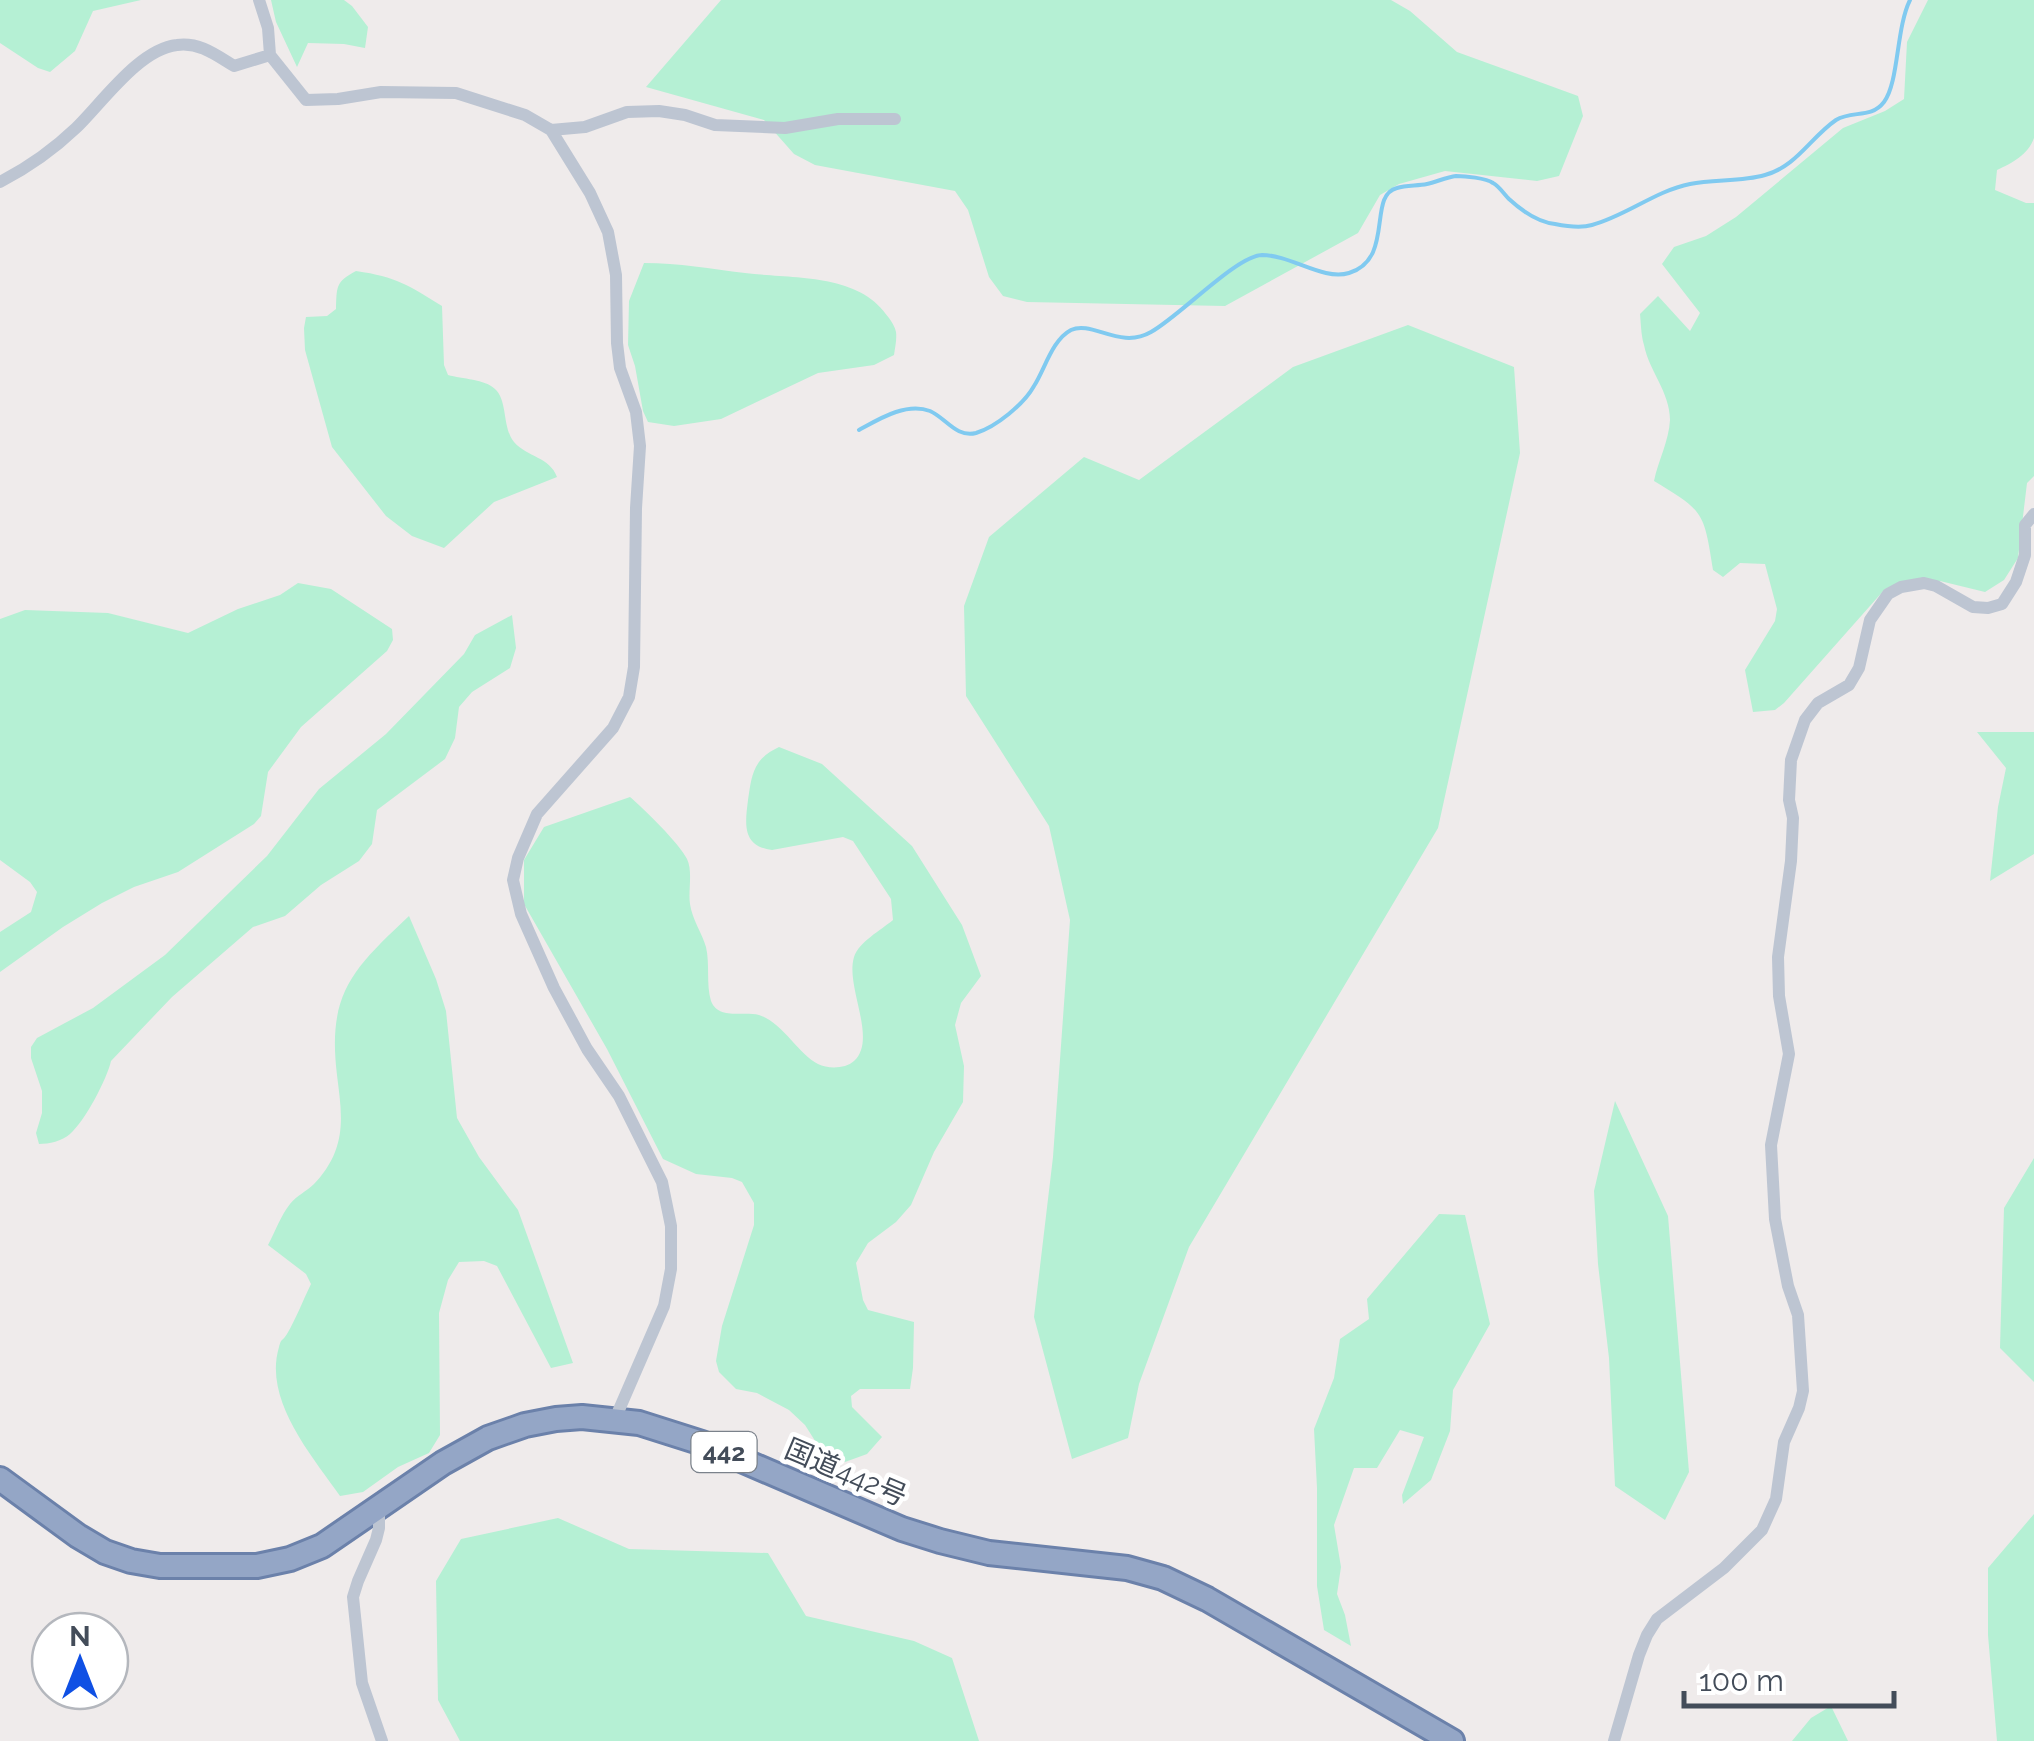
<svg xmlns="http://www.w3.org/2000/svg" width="2034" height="1741" viewBox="0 0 2034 1741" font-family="Raleway,'Noto Sans JP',sans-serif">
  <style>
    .green { fill: #b5f0d4 }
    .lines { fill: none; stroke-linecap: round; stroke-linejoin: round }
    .stream { stroke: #80caf0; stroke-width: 4 }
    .trunk-casing { stroke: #6b81aa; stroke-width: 28 }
    .minor { stroke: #bdc5d2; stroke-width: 12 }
    .trunk { stroke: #94a6c6; stroke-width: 22 }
    .labels { text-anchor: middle; stroke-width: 9; stroke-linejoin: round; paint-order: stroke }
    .shield { fill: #fff; stroke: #7b828b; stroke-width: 2.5 }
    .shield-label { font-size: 25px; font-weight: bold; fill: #434c59 }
    .street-label { font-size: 28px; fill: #434c59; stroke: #fff }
  </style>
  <rect width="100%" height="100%" fill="#efebeb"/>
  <!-- green -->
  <path class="green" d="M0,0H141L93,11L75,51L50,72L38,68L0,43Z
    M271,0H344L352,6L368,27L365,48L344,44L308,43L297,67L276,22Z
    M721,0H1391L1410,11L1457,52L1578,96L1583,116L1559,176L1537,181L1445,171L1399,184L1380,195L1358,233L1225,306L1027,302L1003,296L989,277L968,210L955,191L815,165L794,154L764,120L646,87Z
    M1928,0H2034V138C2028,155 2012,163 1997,170L1995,190L2026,203H2034V476L2027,483L2018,558L2004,580L1985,592L1940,581L1885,589L1784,703L1775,710L1753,712L1745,670L1775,621L1777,609L1765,564L1740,563L1723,577L1713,570C1704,512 1704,511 1654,481C1658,461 1669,441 1670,420C1670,392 1649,371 1644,345C1641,335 1641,324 1640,314L1658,296L1690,331L1700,313L1662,264L1674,247L1706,236L1736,217L1843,128L1885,111L1904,99L1907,42Z
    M644,263C679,263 711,269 745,273C793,279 859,272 889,318C892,322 895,327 896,332C897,339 895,348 894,355L874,365L818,373L721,419L674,426L648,422L643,411L635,366L628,345L629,301Z
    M356,271C397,277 408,285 442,306L444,365L448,375C462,379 485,379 495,389C508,401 502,427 514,442C527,457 550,457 557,477L494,502L444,548L412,536L386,516L332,447L305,350L304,328L306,317L327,316L336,309C337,287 335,282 356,271Z
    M1408,325L1514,367L1520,453L1438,828L1189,1247L1139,1384L1128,1438L1072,1459L1034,1317L1053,1157L1070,920L1049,826L966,696L964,606L989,537L1084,457L1139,480L1293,367Z
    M298,583L331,589L392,629L393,640L387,651L301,727L268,772L261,816L254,824L178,872L134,887L102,903L63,927L0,972V932L31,912L37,892L30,882L0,860V619L25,610L108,613L188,633L238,609L280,595Z
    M512,615L516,648L510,668L472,692L459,707L455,738L445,759L377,810L372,844L359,861L321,885L285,916L253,927L172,997L111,1061C107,1079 85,1121 70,1134C62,1141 49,1144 39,1144L36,1133L42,1113V1091L31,1058V1047L37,1038L93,1008L165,955L267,856L319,789L386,734L464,654L475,635Z
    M1977,732H2034V854L1990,881L1998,807L2006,768Z
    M779,747L822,764L912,846L962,925L981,976L961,1003L955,1025L964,1066L963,1102L934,1152L911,1205L896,1222L868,1243L856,1263L863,1300L868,1310L914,1322L913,1368L910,1389H860L851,1396L852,1407L882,1437L867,1454L845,1462L824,1455L805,1425L789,1410L757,1393L736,1389L719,1372L716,1361L722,1326L754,1225V1203L742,1182L732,1178L696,1174L663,1159L607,1049L524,904V860L544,827L630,797C643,808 680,844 687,859C693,871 688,891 690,904C692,919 702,933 706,947C710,964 706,984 711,1001C718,1020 744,1011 759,1015C782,1022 799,1055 818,1064C828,1069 845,1069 854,1061C878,1039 845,987 854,957C859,942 881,930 893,920L891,899L853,841L843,837L772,850C742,846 745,824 748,800C750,787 751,773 759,762C764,755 771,751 779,747Z
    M409,916L436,979L446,1011L457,1118L479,1157L518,1210L573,1363L551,1368L497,1266L484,1261L459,1262L448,1280L439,1313L440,1435L429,1453L398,1467L363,1492L340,1496C312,1456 263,1400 279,1347C282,1337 281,1343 287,1334C296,1319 303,1300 311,1284L306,1274L268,1245C275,1232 281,1215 290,1204C296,1196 307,1191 314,1184C322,1176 331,1163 335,1152C345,1127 340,1101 337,1075C327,993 353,969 409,916Z
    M1615,1101L1668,1216L1689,1472L1665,1520L1615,1486L1609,1358L1598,1264L1594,1191Z
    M2034,1158V1382L2000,1348L2004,1208Z
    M1439,1214L1465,1215L1490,1324L1453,1390L1450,1431L1431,1480L1403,1504L1402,1495L1424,1437L1400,1430L1377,1468H1354L1334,1525L1341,1567L1337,1594L1345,1615L1351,1646L1324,1630L1317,1586V1488L1314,1429L1334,1378L1340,1339L1369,1319L1367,1299Z
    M2034,1514V1741H1997L1988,1635V1568Z
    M558,1518L629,1549L768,1553L806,1616L914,1641L952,1658L979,1741H460L438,1700L436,1581L461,1539Z
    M1831,1706L1848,1741H1792L1811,1718Z"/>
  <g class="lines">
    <!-- stream -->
    <path class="stream" d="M859,430C879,419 906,402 930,411C946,418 956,438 976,433C996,427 1024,404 1034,386C1045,369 1052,340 1071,330C1092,320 1120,350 1151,332C1180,316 1236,256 1262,255C1291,255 1323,281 1349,273C1395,259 1367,195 1397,188C1406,185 1417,186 1427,184C1436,182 1447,177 1456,176C1465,176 1486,178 1493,183C1499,186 1504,194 1509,199C1522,211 1537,222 1555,224C1565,226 1582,228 1592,225C1626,216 1655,191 1690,184C1714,179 1741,182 1765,175C1796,167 1811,137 1836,120C1852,110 1871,119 1884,102C1899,82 1896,28 1910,0"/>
    <!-- trunk casing -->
    <g class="trunk-casing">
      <path id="trunk" d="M0,1479L78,1536L105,1552L131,1561L160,1566H257L290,1559L322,1546L443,1463L488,1438L525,1425L556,1419L582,1417L639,1423L702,1443L902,1529L940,1541L989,1553L1127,1568L1163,1578L1207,1599L1452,1741"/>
    </g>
    <!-- minor -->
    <path class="minor" d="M259,0L268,28L270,55L306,100L338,99L381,92L456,93L525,115L551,130L590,193L608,232L616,275L617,343L620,368L636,412L640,446L636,508L634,667L629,697L613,728L537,814L518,858L513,880L521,914L554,988L587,1049L619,1096L662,1182L671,1226V1269L664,1306L615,1419
      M551,130L585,127L627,112L659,111L685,115L715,125L785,128L838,119H895
      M0,182C29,167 53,150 76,128C102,103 139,49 177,45C200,42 216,55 234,66L270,55
      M379,1508V1528L376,1540L358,1581L353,1597L362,1683L382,1741
      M1614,1741L1639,1655L1647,1635L1657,1619L1724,1568L1762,1530L1776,1499L1784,1442L1799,1408L1803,1391L1798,1315L1788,1286L1775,1219L1771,1145L1789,1054L1779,996L1778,957L1791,861L1793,818L1789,800L1791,760L1805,720L1818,703L1849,685L1859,668L1870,620L1888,594L1901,587L1924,583L1936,586L1973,607L1988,608L2002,604L2016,582L2025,555V525L2034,514"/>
    <!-- trunk -->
    <use href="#trunk" class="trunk"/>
  </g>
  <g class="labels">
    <!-- shield labels -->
    <rect class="shield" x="691.5" y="1432" width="65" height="40" rx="8"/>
    <g class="shield-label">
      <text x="724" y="1461">442</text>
    </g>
    <!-- street labels -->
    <g class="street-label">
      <text transform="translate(846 1472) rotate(23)" y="10">国道442号</text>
    </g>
  </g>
  <!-- north arrow -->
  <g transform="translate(80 1661)"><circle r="48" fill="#ffffff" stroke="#b4b7bd" stroke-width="2.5"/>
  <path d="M0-8L18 38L0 25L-18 38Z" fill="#0f50e4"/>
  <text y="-15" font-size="28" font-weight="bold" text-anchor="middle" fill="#434c59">N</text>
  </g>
  <!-- scale -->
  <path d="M1684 1691v15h210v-15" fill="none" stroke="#434c59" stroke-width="5"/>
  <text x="1699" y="1691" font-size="30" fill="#434c59" stroke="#ffffff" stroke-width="8" paint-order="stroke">100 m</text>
</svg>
